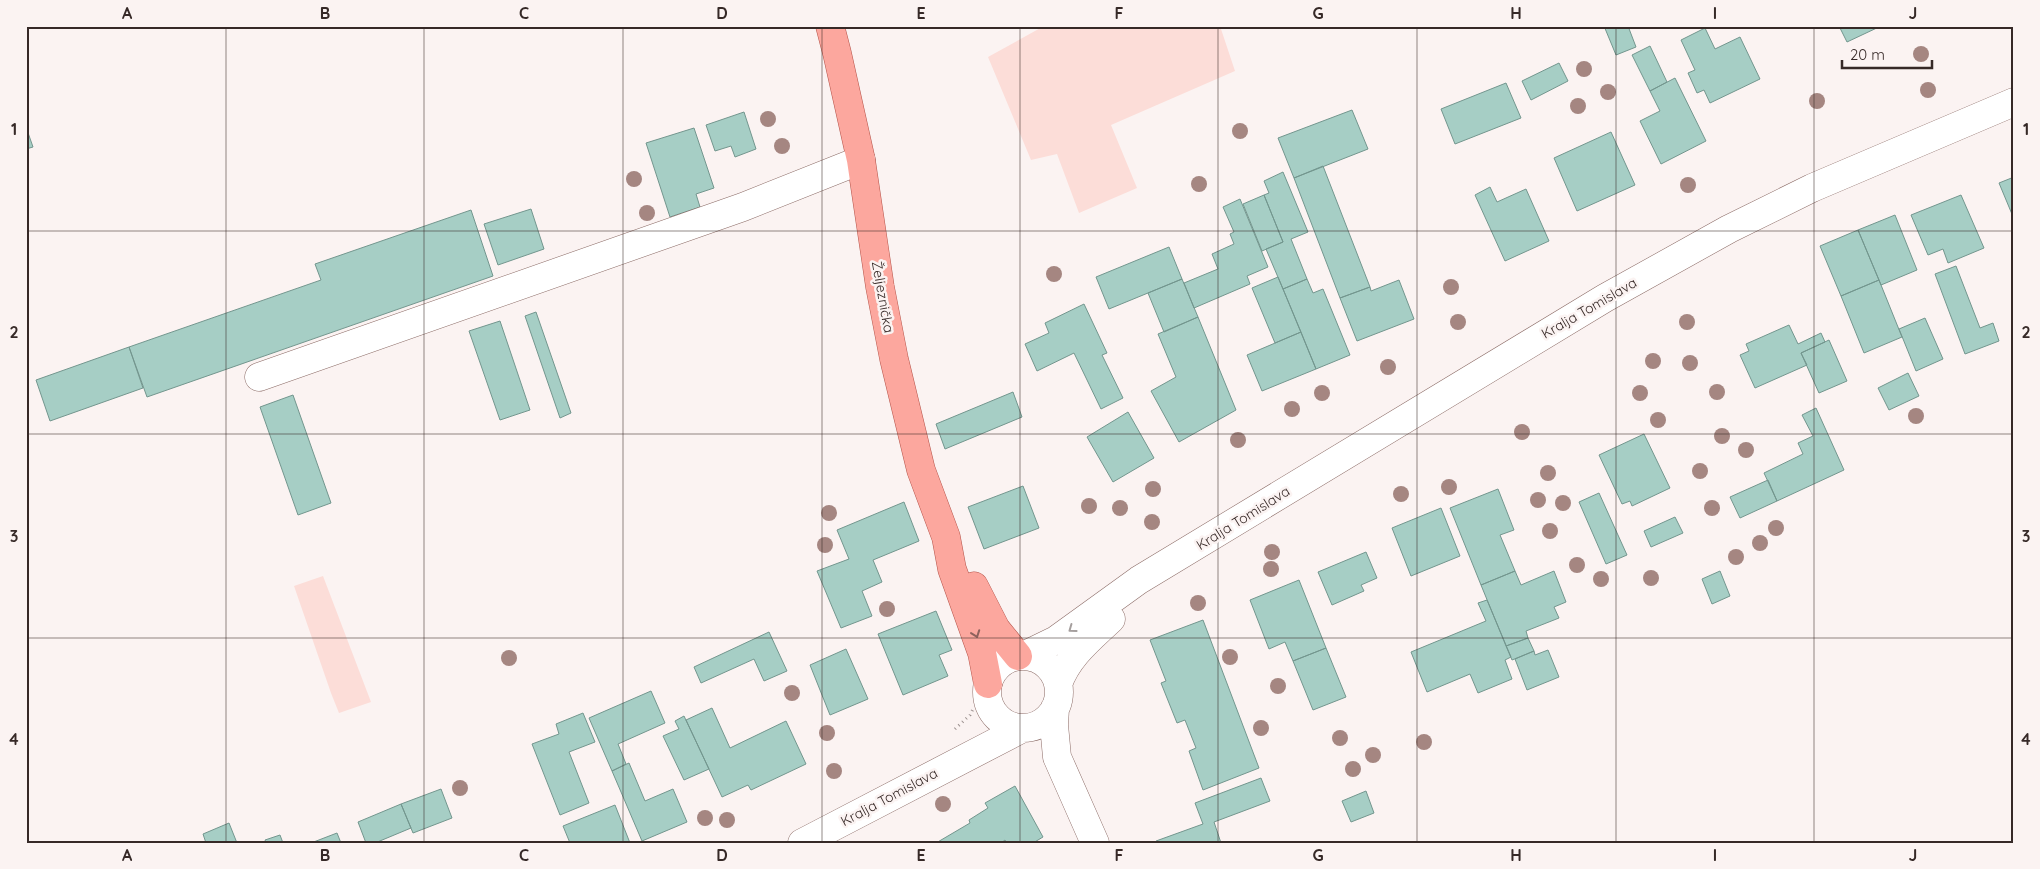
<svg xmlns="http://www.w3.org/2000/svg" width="2040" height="869" viewBox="0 0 2040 869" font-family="Quicksand,sans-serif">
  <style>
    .green { fill: #fcddd8 }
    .building { fill: #a6cec5; stroke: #73968e }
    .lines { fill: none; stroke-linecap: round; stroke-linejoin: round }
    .minor-casing { stroke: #8b6b66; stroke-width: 29 }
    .major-casing { stroke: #b5554b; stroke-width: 29 }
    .path { stroke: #9b918f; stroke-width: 3; stroke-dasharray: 1 4; stroke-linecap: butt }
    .minor { stroke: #fff; stroke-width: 28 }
    .major { stroke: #fca79e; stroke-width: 28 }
    .tree { fill: #a58681 }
    .oneway { stroke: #a59f9e }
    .oneway2 { stroke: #8f625d }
    .grid { fill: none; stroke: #362927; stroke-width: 1; stroke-opacity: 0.55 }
    .labels { text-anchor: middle; stroke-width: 5; stroke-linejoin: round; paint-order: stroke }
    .street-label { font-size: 14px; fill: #362927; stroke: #fbf3f2 }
    .neatline { fill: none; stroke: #362927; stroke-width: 2 }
    .grid-label { font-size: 16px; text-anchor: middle; font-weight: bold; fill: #362927 }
  </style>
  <rect width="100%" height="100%" fill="#fbf3f2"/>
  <!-- green -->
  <path class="green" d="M1044,26H1220L1235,71L1111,125L1137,188L1079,213L1057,154L1031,160L988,57Z
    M323,576L371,702L339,713L331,693L294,586Z"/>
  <!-- building -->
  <path class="building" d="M1604,26H1628L1636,47L1616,55Z
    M1839,26H1881L1847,42Z
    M1705,28L1715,49L1740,37L1760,79L1710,103L1704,90L1697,93L1688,73L1695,70L1681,40Z
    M1650,46L1667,82L1650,91L1632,55Z
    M1559,63L1568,81L1531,100L1522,81Z
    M1675,78L1706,141L1661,164L1640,121L1660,111L1650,91Z
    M1506,83L1521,118L1455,144L1441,109Z
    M1352,110L1368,149L1294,178L1278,138Z
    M744,112L756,149L735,157L731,146L715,151L706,125Z
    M26,127L33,147L26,149Z
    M694,128L714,188L696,194L700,207L670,217L646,143Z
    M1611,132L1635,185L1577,211L1554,158Z
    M1323,166L1370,287L1340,298L1294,178Z
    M1283,172L1308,232L1291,239L1307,279L1283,289L1266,249L1283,242L1264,195L1269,193L1264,181Z
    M2014,177V219L1999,183Z
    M1490,187L1497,202L1526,189L1549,241L1505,261L1475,195Z
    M1264,195L1283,242L1262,251L1243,204Z
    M1961,195L1984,248L1948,263L1943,249L1928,255L1911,215Z
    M1240,199L1268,267L1247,276L1250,284L1194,308L1184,283L1218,269L1212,254L1234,244L1230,234L1234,232L1223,207Z
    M531,209L544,249L498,265L484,224Z
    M471,210L493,276L147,397L129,347L321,280L315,264Z
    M1895,215L1917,270L1881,285L1858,230Z
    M1858,230L1879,280L1841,296L1820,246Z
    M1169,247L1182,279L1109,309L1096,277Z
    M1956,266L1980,328L1993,323L1999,341L1965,354L1935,274Z
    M1278,277L1301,332L1275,343L1252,288Z
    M1182,279L1198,317L1164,332L1148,293Z
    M1307,279L1313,293L1323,289L1350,355L1316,369L1283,289Z
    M1399,280L1414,319L1357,341L1340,298L1370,287L1371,291Z
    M1879,280L1902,337L1864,353L1841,296Z
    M1084,304L1107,353L1102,355L1123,398L1101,409L1074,353L1037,371L1025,344L1049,333L1045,323Z
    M536,312L571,413L560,418L525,316Z
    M1198,317L1236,410L1179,442L1151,391L1176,377L1158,334Z
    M1925,318L1943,359L1916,371L1899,329Z
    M500,321L530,410L500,420L469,331Z
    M1789,325L1798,344L1821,333L1825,342L1801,353L1807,365L1755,388L1740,355L1749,351L1746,344Z
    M1301,332L1316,369L1262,391L1247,355Z
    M1829,340L1847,381L1819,393L1801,353Z
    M129,347L143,388L50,421L36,380Z
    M1908,373L1919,396L1889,410L1878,388Z
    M1013,392L1022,417L945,449L936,424Z
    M293,395L331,503L298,515L260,407Z
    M1816,408L1844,470L1777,501L1764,473L1803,454L1798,443L1813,436L1802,415Z
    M1128,412L1154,458L1113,482L1087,437Z
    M1644,434L1670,488L1632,506L1630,501L1622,504L1599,455Z
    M1768,480L1777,501L1740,518L1730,497Z
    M1023,486L1039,528L984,549L968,507Z
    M1498,489L1514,530L1500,535L1515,571L1481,585L1450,508Z
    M1599,493L1627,555L1606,564L1579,502Z
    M904,502L919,541L873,560L882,582L862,591L872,616L841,628L817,571L849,559L837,530Z
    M1441,508L1460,556L1411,576L1392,528Z
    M1675,517L1683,533L1651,547L1644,531Z
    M1366,552L1377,578L1361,585L1364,591L1332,605L1318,572Z
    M1515,571L1521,585L1554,571L1566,602L1554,607L1559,618L1526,631L1528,638L1506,646L1481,585Z
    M1720,571L1730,596L1712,604L1702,579Z
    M1299,580L1326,648L1293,661L1285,642L1269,649L1250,600Z
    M1487,600L1511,657L1505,660L1512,679L1478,693L1470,674L1427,692L1411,652L1486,621L1478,603Z
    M936,611L952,650L939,655L948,676L903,695L878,634Z
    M1203,620L1259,768L1203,790L1189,751L1196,748L1185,720L1177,723L1161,683L1166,681L1150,640Z
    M769,632L787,671L764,681L754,659L701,683L694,667Z
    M1528,638L1534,651L1512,660L1506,646Z
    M1326,648L1346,697L1313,710L1293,661Z
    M846,649L868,699L830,715L810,665Z
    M1548,650L1559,677L1527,690L1515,659L1534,651L1535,655Z
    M651,691L665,723L618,744L626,764L612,771L589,718Z
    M712,708L730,748L786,721L806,764L751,790L748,785L722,797L686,720Z
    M583,713L595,742L569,752L589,803L560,815L532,744L559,734L556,724Z
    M684,716L709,769L684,780L663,736L679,729L675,721Z
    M629,763L645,801L673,789L687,822L642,841L612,771Z
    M1261,778L1270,801L1214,822L1221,843H1156V841L1203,824L1195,803Z
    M1015,786L1043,837L1033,843H1007L1005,840L1001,843H936L970,823L969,820L988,808L985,803Z
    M441,789L452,818L413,833L401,804Z
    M1366,791L1374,813L1351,822L1342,801Z
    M401,804L411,828L375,843H366L358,822Z
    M615,805L630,843H570L563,826Z
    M229,823L237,843H206L203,834Z
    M337,833L341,843H311Z
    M280,835L283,843H266L265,840Z"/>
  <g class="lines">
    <!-- minor casing -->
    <g class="minor-casing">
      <path id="minor" d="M259,377L743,207L861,160
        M1023,656L1056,640L1139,580L1605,298L1729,229L1812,188L2014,102
        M987 692a36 36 0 1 1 72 0a36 36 0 1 1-72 0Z
        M1058,684C1068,656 1090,639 1111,619
        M1055,708L1054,725L1057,757L1095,843
        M802,843L1023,728"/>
    </g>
    <!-- major casing -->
    <g class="major-casing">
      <path id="major" d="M830,26L837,53L861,160L880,287L894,359L921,470L946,537L952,569L982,653L988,684
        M974,586L996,629L1018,656"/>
    </g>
    <!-- path -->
    <path class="path" d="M955,729L970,715L973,709"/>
    <!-- minor -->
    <use href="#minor" class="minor"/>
    <!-- major -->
    <use href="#major" class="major"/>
  </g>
  <!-- trees -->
  <g class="tree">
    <circle cx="1921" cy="54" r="8"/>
    <circle cx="1584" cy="69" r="8"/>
    <circle cx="1928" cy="90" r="8"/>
    <circle cx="1608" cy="92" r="8"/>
    <circle cx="1817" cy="101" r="8"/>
    <circle cx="1578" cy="106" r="8"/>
    <circle cx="768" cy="119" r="8"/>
    <circle cx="1240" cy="131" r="8"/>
    <circle cx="782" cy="146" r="8"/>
    <circle cx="634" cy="179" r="8"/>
    <circle cx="1199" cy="184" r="8"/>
    <circle cx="1688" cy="185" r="8"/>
    <circle cx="647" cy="213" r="8"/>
    <circle cx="1054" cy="274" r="8"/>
    <circle cx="1451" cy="287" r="8"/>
    <circle cx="1458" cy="322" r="8"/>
    <circle cx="1687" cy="322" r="8"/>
    <circle cx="1653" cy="361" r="8"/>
    <circle cx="1690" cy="363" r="8"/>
    <circle cx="1388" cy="367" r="8"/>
    <circle cx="1717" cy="392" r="8"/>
    <circle cx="1322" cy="393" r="8"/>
    <circle cx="1640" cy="393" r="8"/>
    <circle cx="1292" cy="409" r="8"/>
    <circle cx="1916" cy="416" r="8"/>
    <circle cx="1658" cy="420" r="8"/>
    <circle cx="1522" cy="432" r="8"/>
    <circle cx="1722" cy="436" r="8"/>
    <circle cx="1238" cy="440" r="8"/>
    <circle cx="1746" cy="450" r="8"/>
    <circle cx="1700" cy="471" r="8"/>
    <circle cx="1548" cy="473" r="8"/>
    <circle cx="1449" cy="487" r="8"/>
    <circle cx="1153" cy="489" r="8"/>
    <circle cx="1401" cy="494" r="8"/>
    <circle cx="1538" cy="500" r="8"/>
    <circle cx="1563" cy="503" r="8"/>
    <circle cx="1089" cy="506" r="8"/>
    <circle cx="1120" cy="508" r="8"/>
    <circle cx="1712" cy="508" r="8"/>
    <circle cx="829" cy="513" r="8"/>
    <circle cx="1152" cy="522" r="8"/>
    <circle cx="1776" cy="528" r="8"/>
    <circle cx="1550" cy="531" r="8"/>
    <circle cx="1760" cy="543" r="8"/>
    <circle cx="825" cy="545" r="8"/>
    <circle cx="1272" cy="552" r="8"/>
    <circle cx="1736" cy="557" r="8"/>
    <circle cx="1577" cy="565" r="8"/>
    <circle cx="1271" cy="569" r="8"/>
    <circle cx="1651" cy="578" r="8"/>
    <circle cx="1601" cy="579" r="8"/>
    <circle cx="1198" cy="603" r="8"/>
    <circle cx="887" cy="609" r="8"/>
    <circle cx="1230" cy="657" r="8"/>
    <circle cx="509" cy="658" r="8"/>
    <circle cx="1278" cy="686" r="8"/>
    <circle cx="792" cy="693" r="8"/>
    <circle cx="1261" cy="728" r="8"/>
    <circle cx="827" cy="733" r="8"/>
    <circle cx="1340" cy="738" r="8"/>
    <circle cx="1424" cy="742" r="8"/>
    <circle cx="1373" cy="755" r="8"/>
    <circle cx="1353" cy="769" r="8"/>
    <circle cx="834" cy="771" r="8"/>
    <circle cx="460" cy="788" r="8"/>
    <circle cx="943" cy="804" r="8"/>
    <circle cx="705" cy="818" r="8"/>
    <circle cx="727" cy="820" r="8"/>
  </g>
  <!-- one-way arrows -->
  <defs><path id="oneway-chevron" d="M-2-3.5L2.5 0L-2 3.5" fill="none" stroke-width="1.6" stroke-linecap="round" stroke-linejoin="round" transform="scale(1.25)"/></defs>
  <use class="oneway" href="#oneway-chevron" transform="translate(1072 629) rotate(144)"/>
  <use class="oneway2" href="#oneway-chevron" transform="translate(976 634) rotate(70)"/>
  <!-- grid -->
  <path class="grid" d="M226,26V843M424,26V843M623,26V843M822,26V843M1020,26V843M1218,26V843M1417,26V843M1616,26V843M1814,26V843M26,231H2014M26,434H2014M26,638H2014"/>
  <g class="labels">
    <!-- street labels -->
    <g class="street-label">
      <text transform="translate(883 297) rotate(80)" y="5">Željeznička</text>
      <text transform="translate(1589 308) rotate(-30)" y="5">Kralja Tomislava</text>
      <text transform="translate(1243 518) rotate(-32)" y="5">Kralja Tomislava</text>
      <text transform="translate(889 797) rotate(-28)" y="5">Kralja Tomislava</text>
    </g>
  </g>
  <!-- border -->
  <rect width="2040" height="869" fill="none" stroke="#fbf3f2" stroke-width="55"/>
  <!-- scale -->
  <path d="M1842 60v8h90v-8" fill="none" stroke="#362927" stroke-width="2.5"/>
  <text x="1850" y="60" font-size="15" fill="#362927" stroke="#fbf3f2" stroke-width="4" paint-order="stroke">20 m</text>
  <rect x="28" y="28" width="1984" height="814" class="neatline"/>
  <g class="grid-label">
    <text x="127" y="19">A</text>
    <text x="325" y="19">B</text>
    <text x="524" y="19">C</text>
    <text x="722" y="19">D</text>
    <text x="921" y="19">E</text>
    <text x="1119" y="19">F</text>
    <text x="1318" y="19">G</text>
    <text x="1516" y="19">H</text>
    <text x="1715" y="19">I</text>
    <text x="1913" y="19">J</text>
    <text x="14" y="135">1</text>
    <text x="2026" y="135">1</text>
    <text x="14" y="338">2</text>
    <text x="2026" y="338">2</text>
    <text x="14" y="542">3</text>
    <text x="2026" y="542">3</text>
    <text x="14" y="745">4</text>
    <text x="2026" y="745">4</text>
    <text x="127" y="861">A</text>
    <text x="325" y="861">B</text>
    <text x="524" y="861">C</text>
    <text x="722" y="861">D</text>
    <text x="921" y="861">E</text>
    <text x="1119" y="861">F</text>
    <text x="1318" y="861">G</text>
    <text x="1516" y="861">H</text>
    <text x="1715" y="861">I</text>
    <text x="1913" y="861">J</text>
  </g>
</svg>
